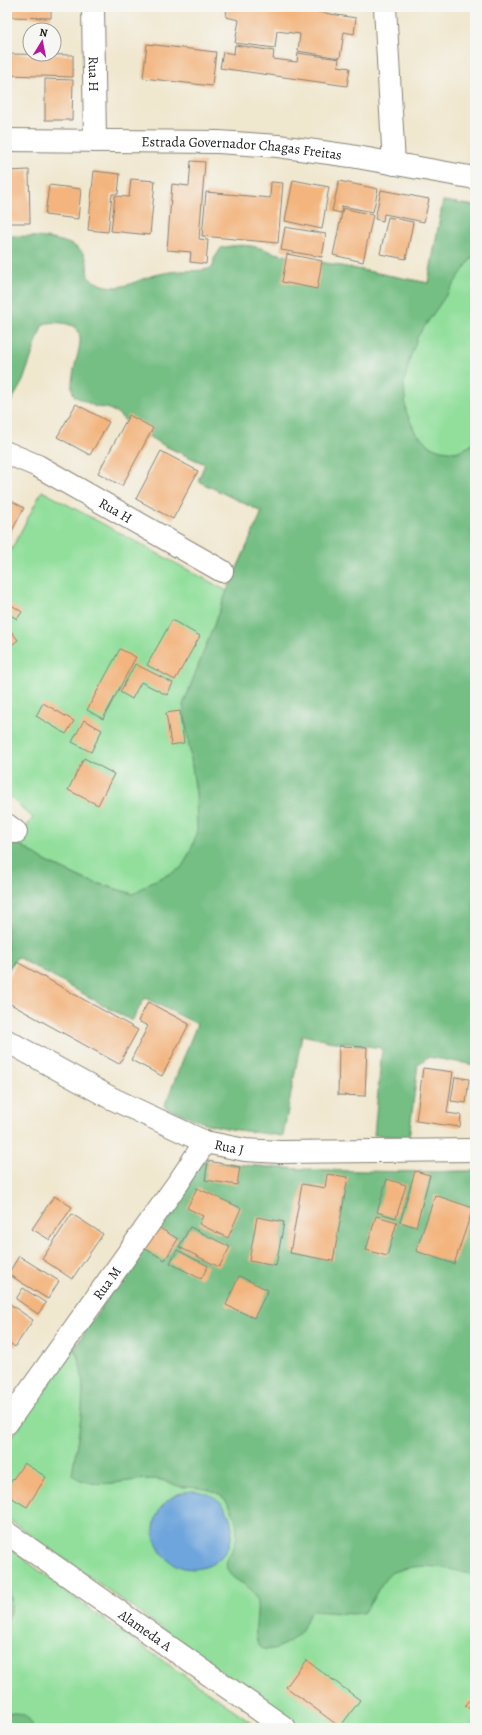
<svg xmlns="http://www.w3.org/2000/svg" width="482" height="1735" viewBox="0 0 482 1735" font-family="Alegreya,serif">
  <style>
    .green { fill: #92df9c; stroke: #577e5c }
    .forest { fill: #75be84; stroke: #486d50 }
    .water { fill: #6ea5dc; stroke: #45607c }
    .building { fill: #f3b47d }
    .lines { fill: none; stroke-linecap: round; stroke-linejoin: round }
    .street-casing { stroke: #868276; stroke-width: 24 }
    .secondary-casing { stroke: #868276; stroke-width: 24 }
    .street { stroke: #fff; stroke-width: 22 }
    .secondary { stroke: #fff; stroke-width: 22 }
    .labels { text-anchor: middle; stroke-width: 4; stroke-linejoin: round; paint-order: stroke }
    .street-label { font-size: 14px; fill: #1c1c1c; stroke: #f6f6f2 }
  </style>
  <rect width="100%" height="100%" fill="#f6f6f2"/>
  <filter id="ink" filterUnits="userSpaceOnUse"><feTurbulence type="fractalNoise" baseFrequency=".025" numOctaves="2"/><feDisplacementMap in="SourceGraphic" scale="8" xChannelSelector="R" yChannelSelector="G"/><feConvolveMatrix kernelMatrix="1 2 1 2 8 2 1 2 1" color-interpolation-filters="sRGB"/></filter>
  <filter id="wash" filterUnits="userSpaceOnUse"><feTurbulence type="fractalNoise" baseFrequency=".012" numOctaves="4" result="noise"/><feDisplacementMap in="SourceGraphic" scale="16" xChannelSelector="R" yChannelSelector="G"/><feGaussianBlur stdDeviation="0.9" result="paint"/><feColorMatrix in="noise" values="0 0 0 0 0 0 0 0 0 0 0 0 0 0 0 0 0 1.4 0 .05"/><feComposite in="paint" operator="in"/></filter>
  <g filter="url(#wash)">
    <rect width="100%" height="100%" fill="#f0e7cf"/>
    <!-- green -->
    <path class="green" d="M443,201L475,206V1028L133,894L86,880L43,860L15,842L33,818L7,794V558L42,491L227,591L262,512L198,481L205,464L165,446L274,253L428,283Z
      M200,1161C292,1171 383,1173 475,1171V1728H301L7,1518V1444L67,1359Z
      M7,1546L104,1620L260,1728H7Z"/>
    <!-- forest -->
    <path class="forest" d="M443,201L475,206V253L418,336L410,358L404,383L406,411L415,432L430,446L441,450L456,452L470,446L475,439V1065L428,1057L418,1064L409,1138L374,1135L382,1048L328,1041L302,1035L283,1136L230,1129L204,1123L164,1107L197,1024L145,998L132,1021L17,957L7,972V836L43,860L86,880L133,894L151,882L174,872L181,868L187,858L197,834L196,794L183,705L227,591L262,512L198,481L205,464L165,446L132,427L117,413L107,408L96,407L74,396C73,392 71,388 72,384C73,353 101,319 46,323L42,326L23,381L7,409V236C25,236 78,236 86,258C88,264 87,271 88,277C95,283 104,286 113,287C126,288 142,278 155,275C164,273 173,271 182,271C193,270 203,272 213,267L214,259L221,248C240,243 256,245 274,253L428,283Z
      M200,1161C292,1171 383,1173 475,1171V1576C451,1568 424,1562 400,1570C396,1571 391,1572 389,1575C378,1586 374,1601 363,1613L352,1614L313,1611C306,1617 306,1624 301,1631C294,1641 262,1661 257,1641C253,1627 260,1612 256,1598C252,1583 232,1583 227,1569C224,1560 231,1554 234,1546C240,1533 236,1514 228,1503C217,1488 201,1488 184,1487C176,1487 169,1481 161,1480C134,1475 97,1494 72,1475C77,1436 92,1384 74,1348Z
      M7,1587C14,1599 12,1610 7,1622Z
      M14,1713C26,1713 29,1718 34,1728H7V1714Z"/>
    <!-- water -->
    <path class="water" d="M154 1530a39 39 0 1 1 78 0a39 39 0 1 1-78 0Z"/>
    <g id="blocks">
      <!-- building -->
      <path class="building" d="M7,7H51V18L10,17L7,16Z
        M227,7H286L356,18L354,34L344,32L340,58L298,51L300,34L277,31L275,48L235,43L239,20L226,17Z
        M147,44L216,52L212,86L143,78Z
        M235,45L274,51L273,59L297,62L298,53L339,59L338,66L350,68L347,86L220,68L223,52L234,54Z
        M7,54L73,55V77L7,75Z
        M45,79L73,80L72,120H45Z
        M191,161L205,162L199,239L208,240L206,264L190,262L191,252L167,250L172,184L189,186Z
        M29,170L30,223H7V171Z
        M94,171L120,174L118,194H112L108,232L88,230Z
        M131,179L155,181L150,235L111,231L115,196L129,197Z
        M293,180L329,187L322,229L285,221Z
        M339,181L378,189L373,212L342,206L341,213L332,211Z
        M271,182L283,183L278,243L202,236L206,192L270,198Z
        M49,185L81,189L78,219L45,215Z
        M381,190L429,199L424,222L384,214L383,221L375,219Z
        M343,208L373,215L363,262L333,255Z
        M388,217L413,222L406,259L380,254Z
        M285,227L326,234L322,257L281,250Z
        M287,254L322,261L317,289L282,282Z
        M76,404L109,422L90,455L57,437Z
        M129,415L153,428L122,486L98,473Z
        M161,451L198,471L173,519L136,499Z
        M12,501L24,508L7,540V510Z
        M7,602L22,612L17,619L7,613Z
        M172,620L200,636L175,680L147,665Z
        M7,626L18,640L7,649Z
        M120,649L136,657L103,719L87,710Z
        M135,664L173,683L167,695L141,682L132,699L120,692Z
        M43,703L74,721L66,734L36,716Z
        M180,711L184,743L171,745L166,713Z
        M84,720L102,730L91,752L72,742Z
        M84,758L114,774L98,805L68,790Z
        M17,962L138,1030L119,1064L7,1002V981Z
        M148,1002L189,1024L162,1076L131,1060L148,1026L138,1021Z
        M339,1046L367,1047L365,1096L338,1095Z
        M423,1068L453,1072L447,1113L461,1115L460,1127L416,1121Z
        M455,1077L469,1079L466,1103L451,1101Z
        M208,1161L240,1167L237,1185L205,1180Z
        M415,1171L430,1175L416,1227L400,1222Z
        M327,1174L348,1177L333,1261L290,1253L302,1184L325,1188Z
        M387,1179L406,1185L396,1218L377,1212Z
        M197,1188L241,1208L228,1238L199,1224L203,1216L187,1208Z
        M435,1195L473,1208L454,1264L416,1251Z
        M54,1196L72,1207L50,1240L32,1229Z
        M72,1214L103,1234L72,1279L42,1259Z
        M376,1216L397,1222L387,1256L366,1250Z
        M257,1217L284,1222L276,1266L249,1261Z
        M153,1224L178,1239L165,1260L140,1246Z
        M190,1227L230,1247L219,1267L179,1247Z
        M177,1250L208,1266L201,1279L170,1263Z
        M19,1256L59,1281L48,1299L8,1274Z
        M239,1276L268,1290L254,1318L226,1305Z
        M23,1288L46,1303L38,1314L16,1299Z
        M7,1302L33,1320L15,1347L7,1341Z
        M24,1463L46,1477L27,1507L7,1495V1488Z
        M306,1660L360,1700L340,1727L286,1687Z
        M475,1694V1714L465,1705Z"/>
    </g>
  </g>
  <g filter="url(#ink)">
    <use href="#blocks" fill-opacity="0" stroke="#868276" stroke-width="1"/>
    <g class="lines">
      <!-- street casing -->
      <g class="street-casing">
        <g id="street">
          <path id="s1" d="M93,7L95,141"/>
          <path d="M385,7L394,164"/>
          <path id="s2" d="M7,453L38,466L222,571"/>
          <path d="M7,825L16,832"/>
          <path id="s3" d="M7,1041L111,1098L205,1142L245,1150L280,1152L475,1150"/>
          <path id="s4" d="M7,1423L180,1180L205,1142"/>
          <path id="s5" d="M7,1533L285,1728"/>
        </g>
      </g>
      <!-- secondary casing -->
      <g class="secondary-casing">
        <g id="secondary">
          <path id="s6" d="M7,140L218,142L278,146L351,156L475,178"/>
        </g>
      </g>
      <!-- street -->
      <use href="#street" class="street"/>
      <!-- secondary -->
      <use href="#secondary" class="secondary"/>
    </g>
  </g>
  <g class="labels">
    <!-- street labels -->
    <g class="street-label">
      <text dy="5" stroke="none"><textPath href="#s1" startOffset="67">Rua H</textPath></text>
      <text dy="5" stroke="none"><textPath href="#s6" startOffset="235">Estrada Governador Chagas Freitas</textPath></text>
      <text dy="5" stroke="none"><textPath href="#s2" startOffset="123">Rua H</textPath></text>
      <text dy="5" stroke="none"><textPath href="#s3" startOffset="247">Rua J</textPath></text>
      <text dy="5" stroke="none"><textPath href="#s4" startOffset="172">Rua M</textPath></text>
      <text dy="5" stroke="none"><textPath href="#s5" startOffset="169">Alameda A</textPath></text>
    </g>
  </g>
  <!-- margin -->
  <rect width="482" height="1735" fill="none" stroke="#f6f6f2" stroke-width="24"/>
  <!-- north arrow -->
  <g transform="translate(42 42) rotate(10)"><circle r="19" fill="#f6f6f2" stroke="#9f9f9c"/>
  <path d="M0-3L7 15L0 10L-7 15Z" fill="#b5179e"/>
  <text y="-6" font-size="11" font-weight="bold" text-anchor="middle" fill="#1c1c1c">N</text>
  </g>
</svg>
